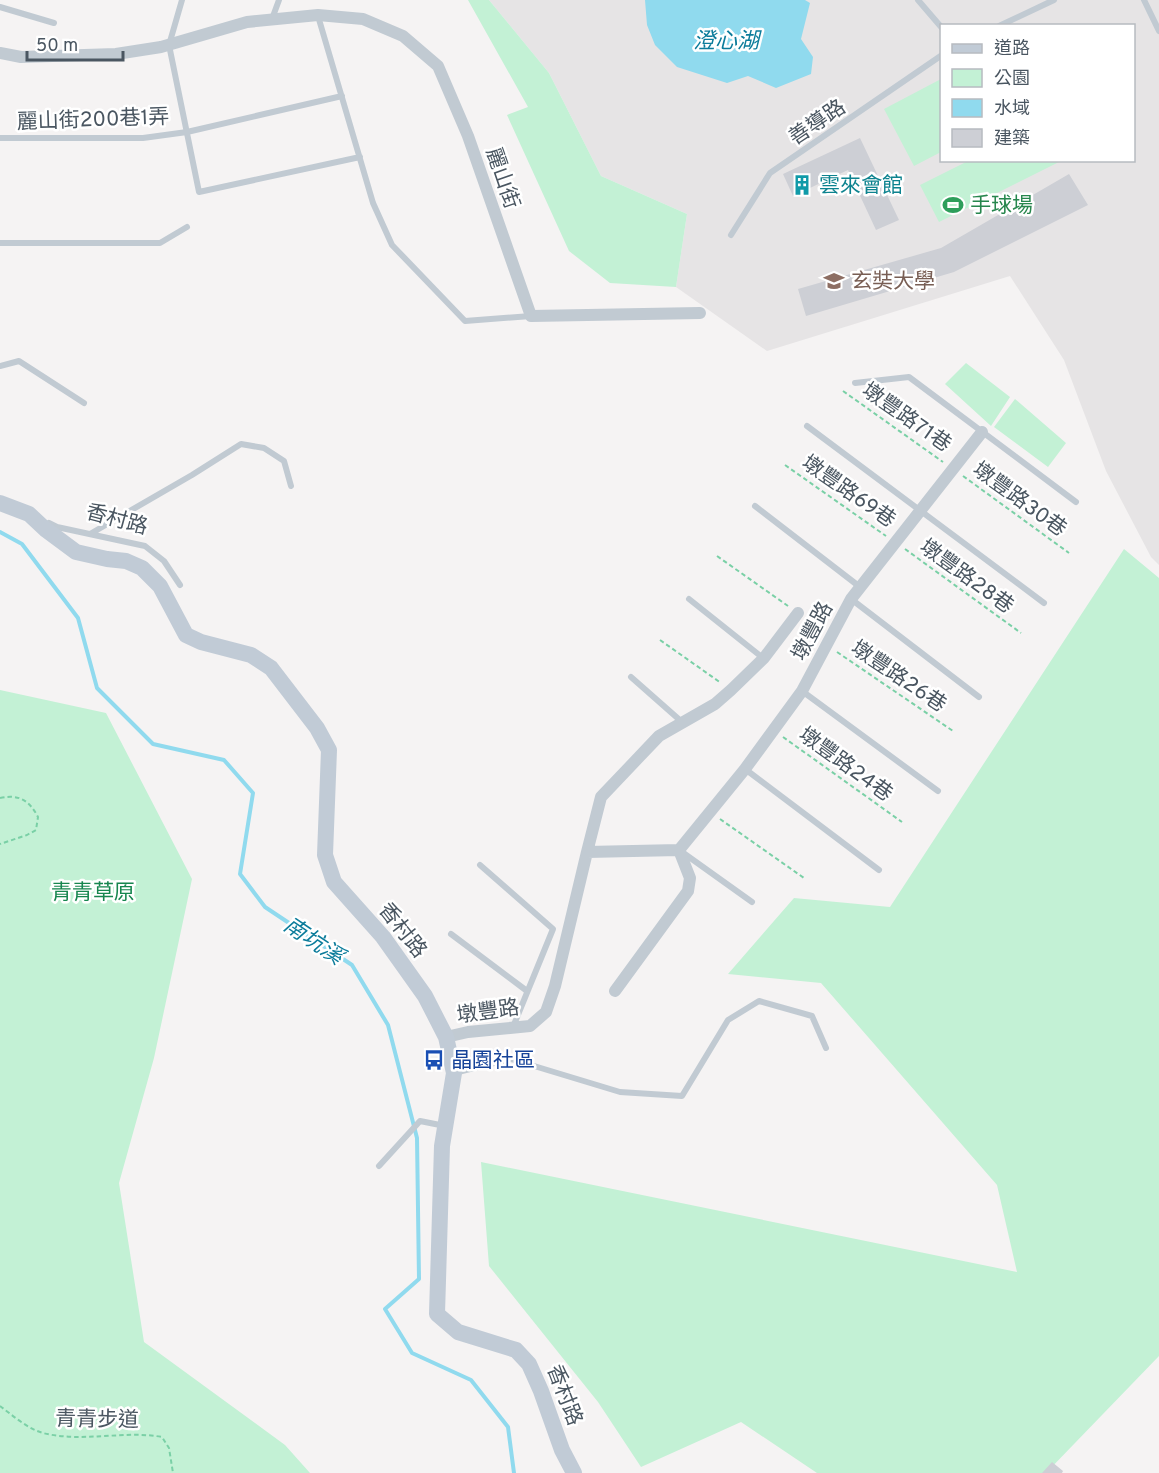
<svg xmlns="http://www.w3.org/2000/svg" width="1159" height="1473" viewBox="0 0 1159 1473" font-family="Overpass,'Noto Sans TC',sans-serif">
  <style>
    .education { fill: #e6e4e5; fill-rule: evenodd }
    .green { fill: #c3f1d5 }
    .water { fill: #90daee }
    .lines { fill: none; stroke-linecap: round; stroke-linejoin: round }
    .stream { stroke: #90daee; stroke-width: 4 }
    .building { fill: #cdcfd5 }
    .path { stroke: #7ad0a6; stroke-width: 2; stroke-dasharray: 4.5 3; stroke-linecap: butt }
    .lane { stroke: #c1cad2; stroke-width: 6 }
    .street { stroke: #c1cad2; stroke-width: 12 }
    .secondary { stroke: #c1cbd6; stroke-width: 16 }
    .labels { text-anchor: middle; stroke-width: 5; stroke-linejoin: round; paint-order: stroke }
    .street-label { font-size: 21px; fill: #4a5661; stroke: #fff }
    .culture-label { font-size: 21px; fill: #0d838f; stroke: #fff; text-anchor: start }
    .leisure-label { font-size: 21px; fill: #27864d; stroke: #fff; text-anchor: start }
    .education-label { font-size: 21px; fill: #785e54; stroke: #fff; text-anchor: start }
    .park-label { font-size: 21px; fill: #17864f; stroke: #fff }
    .transit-label { font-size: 21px; fill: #164399; stroke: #fff; text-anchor: start }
    .water-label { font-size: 22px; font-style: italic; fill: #0c7c9b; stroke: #fff }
  </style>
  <rect width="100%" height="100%" fill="#f5f3f3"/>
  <!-- education -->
  <path class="education" d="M489,0H1159V565L1151,557L1106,471L1064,360L1010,276L767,351L676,287L687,214L601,176L549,73ZM942,26H1134V160H942Z"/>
  <!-- green -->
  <path class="green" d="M468,0H489L549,73L601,176L687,214L676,287L610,283L569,251L507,115L528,107Z
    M941,79V152L914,166L884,109Z
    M970,160H1061V161L939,222L920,185Z
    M966,363L1010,397L991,426L945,384Z
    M1015,399L1066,443L1048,467L994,427Z
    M1124,549L1159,578V1356L1046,1473H817L741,1422L641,1467L598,1402L489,1266L481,1162L1017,1272L997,1185L821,983L728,974L794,898L890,907Z
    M0,690L106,713L192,879L154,1058L119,1183L144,1342L285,1445L310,1473H0Z"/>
  <!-- water -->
  <path class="water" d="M645,0H805L810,3L801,39L813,57L811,74L776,88L748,76L727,83L677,67L655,45L647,25Z"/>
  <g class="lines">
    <!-- stream -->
    <path class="stream" d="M0,532L22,544L78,618L97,688L153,744L224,760L253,793L240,874L265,907L352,965L388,1025L417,1138L419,1279L385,1309L412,1353L471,1380L508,1427L514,1473"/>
  </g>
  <!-- building -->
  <path class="building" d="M860,138L899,220L876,230L848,170L793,196L783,174Z
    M1069,174L1088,205L954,272L806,316L798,289L941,248Z
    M1052,1462L1063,1471L1062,1473H1042Z"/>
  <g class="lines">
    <!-- path -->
    <path class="path" d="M843,391L943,462
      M785,465L886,536
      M963,476L1069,553
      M905,549L1021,633
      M717,556L788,606
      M660,640L721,683
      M837,652L953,731
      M783,737L902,822
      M0,798C19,794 29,800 38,817L36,830L27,835L0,844
      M720,819L804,878
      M0,1406C12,1415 28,1429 43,1433C82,1443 124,1430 162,1437L169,1448L173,1473"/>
    <!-- lane -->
    <path class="lane" d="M182,0L169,45L199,192L360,157
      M918,0L942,28
      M1144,0L1159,31
      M0,7L54,23
      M318,16L373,203L392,245L465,321L531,316
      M272,19L279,0
      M999,26L1054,0
      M0,138H143L187,132L342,96
      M731,235L770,173L942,55
      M0,243H160L187,227
      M0,366L19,361L84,403
      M855,383L909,377L1076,502
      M807,426L1044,603
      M755,506L860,587
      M49,523L57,527L145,546L164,561L180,585
      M90,534L192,475L241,444L264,448L284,461L291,486
      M689,599L763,658
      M851,599L979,697
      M631,677L682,722
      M802,691L938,791
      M745,769L879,870
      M682,852L752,902
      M480,865L553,929L513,1027
      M451,934L527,991
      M454,1073L511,1059L620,1092L682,1096L728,1020L759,1001L812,1016L826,1048
      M379,1166L420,1121L445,1126"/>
    <!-- street -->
    <path class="street" d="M0,53L21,57L116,54L161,47L247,22L318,15L363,19L403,36L438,66L468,136L531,316L700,313
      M587,852L601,797L659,736L715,704L731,690L764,658L798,613
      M615,991L688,891L690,878L679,850
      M446,1037L468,1032L530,1026L546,1012L555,986L587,852L679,850L745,769L802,691L851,599L982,432"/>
    <!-- secondary -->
    <path class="secondary" d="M0,503L29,514L45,529L76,552L107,559L126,561L142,568L160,586L186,635L201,642L251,655L271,668L317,728L329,750L325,855L334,882L383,937L425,996L446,1037L454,1073L442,1146L437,1314L458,1332L516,1350L529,1364L541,1391L562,1450L574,1473"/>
  </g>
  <!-- icons -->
  <defs>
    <g id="building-bare" transform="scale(1.62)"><path d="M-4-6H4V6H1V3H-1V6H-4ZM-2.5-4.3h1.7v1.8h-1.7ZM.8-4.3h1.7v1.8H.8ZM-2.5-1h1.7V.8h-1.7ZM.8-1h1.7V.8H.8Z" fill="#0f9aa8" stroke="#fff" stroke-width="2.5" paint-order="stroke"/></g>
    <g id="stadium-bare" transform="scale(1.62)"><path d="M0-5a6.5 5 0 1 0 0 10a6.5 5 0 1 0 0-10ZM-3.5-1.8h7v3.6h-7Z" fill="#2e9e5b" stroke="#fff" stroke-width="2.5" paint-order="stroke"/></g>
    <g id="university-bare" transform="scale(1.62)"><path d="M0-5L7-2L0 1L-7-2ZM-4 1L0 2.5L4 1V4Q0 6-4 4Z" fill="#8d6e63" stroke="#fff" stroke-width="2.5" paint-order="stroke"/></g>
    <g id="bus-bare" transform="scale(1.62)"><path d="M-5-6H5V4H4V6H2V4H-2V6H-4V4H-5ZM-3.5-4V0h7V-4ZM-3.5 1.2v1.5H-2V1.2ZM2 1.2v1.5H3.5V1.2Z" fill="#1a4fb4" stroke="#fff" stroke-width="2.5" paint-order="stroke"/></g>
  </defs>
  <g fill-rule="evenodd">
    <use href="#building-bare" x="802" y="185"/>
    <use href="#stadium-bare" x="953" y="205"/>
    <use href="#university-bare" x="834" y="281"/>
    <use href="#bus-bare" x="434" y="1060"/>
  </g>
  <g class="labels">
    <!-- street labels -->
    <g class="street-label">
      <text transform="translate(93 119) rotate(-2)" y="7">麗山街200巷1弄</text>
      <text transform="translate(817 122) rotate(-34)" y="7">善導路</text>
      <text transform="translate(503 178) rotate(71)" y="7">麗山街</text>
      <text transform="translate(907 417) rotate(35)" y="7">墩豐路71巷</text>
      <text transform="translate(849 491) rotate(35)" y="7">墩豐路69巷</text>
      <text transform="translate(1020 499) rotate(36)" y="7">墩豐路30巷</text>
      <text transform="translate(117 519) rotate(15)" y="7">香村路</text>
      <text transform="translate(967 576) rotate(36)" y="7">墩豐路28巷</text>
      <text transform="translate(812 631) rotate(-62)" y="7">墩豐路</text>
      <text transform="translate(899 676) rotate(34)" y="7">墩豐路26巷</text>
      <text transform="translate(846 764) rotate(36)" y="7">墩豐路24巷</text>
      <text transform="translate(403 930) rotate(52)" y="7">香村路</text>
      <text transform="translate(488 1011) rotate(-8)" y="7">墩豐路</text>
      <text transform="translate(565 1395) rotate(69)" y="7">香村路</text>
      <text transform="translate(97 1419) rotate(1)" y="7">青青步道</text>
    </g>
    <!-- culture labels -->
    <g class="culture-label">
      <text x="819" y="192">雲來會館</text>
    </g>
    <!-- leisure labels -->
    <g class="leisure-label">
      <text x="970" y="212">手球場</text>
    </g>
    <!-- education labels -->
    <g class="education-label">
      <text x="851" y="288">玄奘大學</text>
    </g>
    <!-- park labels -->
    <g class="park-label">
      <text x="93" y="899">青青草原</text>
    </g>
    <!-- transit labels -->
    <g class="transit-label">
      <text x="451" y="1067">晶園社區</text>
    </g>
    <!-- water labels -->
    <g class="water-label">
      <text x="726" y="48">澄心湖</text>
      <text transform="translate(314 940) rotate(34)" y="8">南坑溪</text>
    </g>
  </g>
  <!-- legend -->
  <rect x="940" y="24" width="195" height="138" fill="#ffffff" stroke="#b7bbc0" stroke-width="1.5"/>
  <rect x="952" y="44" width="30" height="9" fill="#c1cbd6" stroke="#b7bbc0" stroke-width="1.5"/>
  <text x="994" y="54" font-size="18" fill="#4a5661">道路</text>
  <rect x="952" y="69" width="30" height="18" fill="#c3f1d5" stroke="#b7bbc0" stroke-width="1.5"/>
  <text x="994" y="84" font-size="18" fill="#4a5661">公園</text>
  <rect x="952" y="99" width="30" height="18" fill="#90daee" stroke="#b7bbc0" stroke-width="1.5"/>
  <text x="994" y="114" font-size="18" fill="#4a5661">水域</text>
  <rect x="952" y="129" width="30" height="18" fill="#cdcfd5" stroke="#b7bbc0" stroke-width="1.5"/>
  <text x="994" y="144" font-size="18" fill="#4a5661">建築</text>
  <!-- scale -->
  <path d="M27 51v9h96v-9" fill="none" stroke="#4a5661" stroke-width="3"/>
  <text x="36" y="51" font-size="18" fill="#4a5661" stroke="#ffffff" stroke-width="4.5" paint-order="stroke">50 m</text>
</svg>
